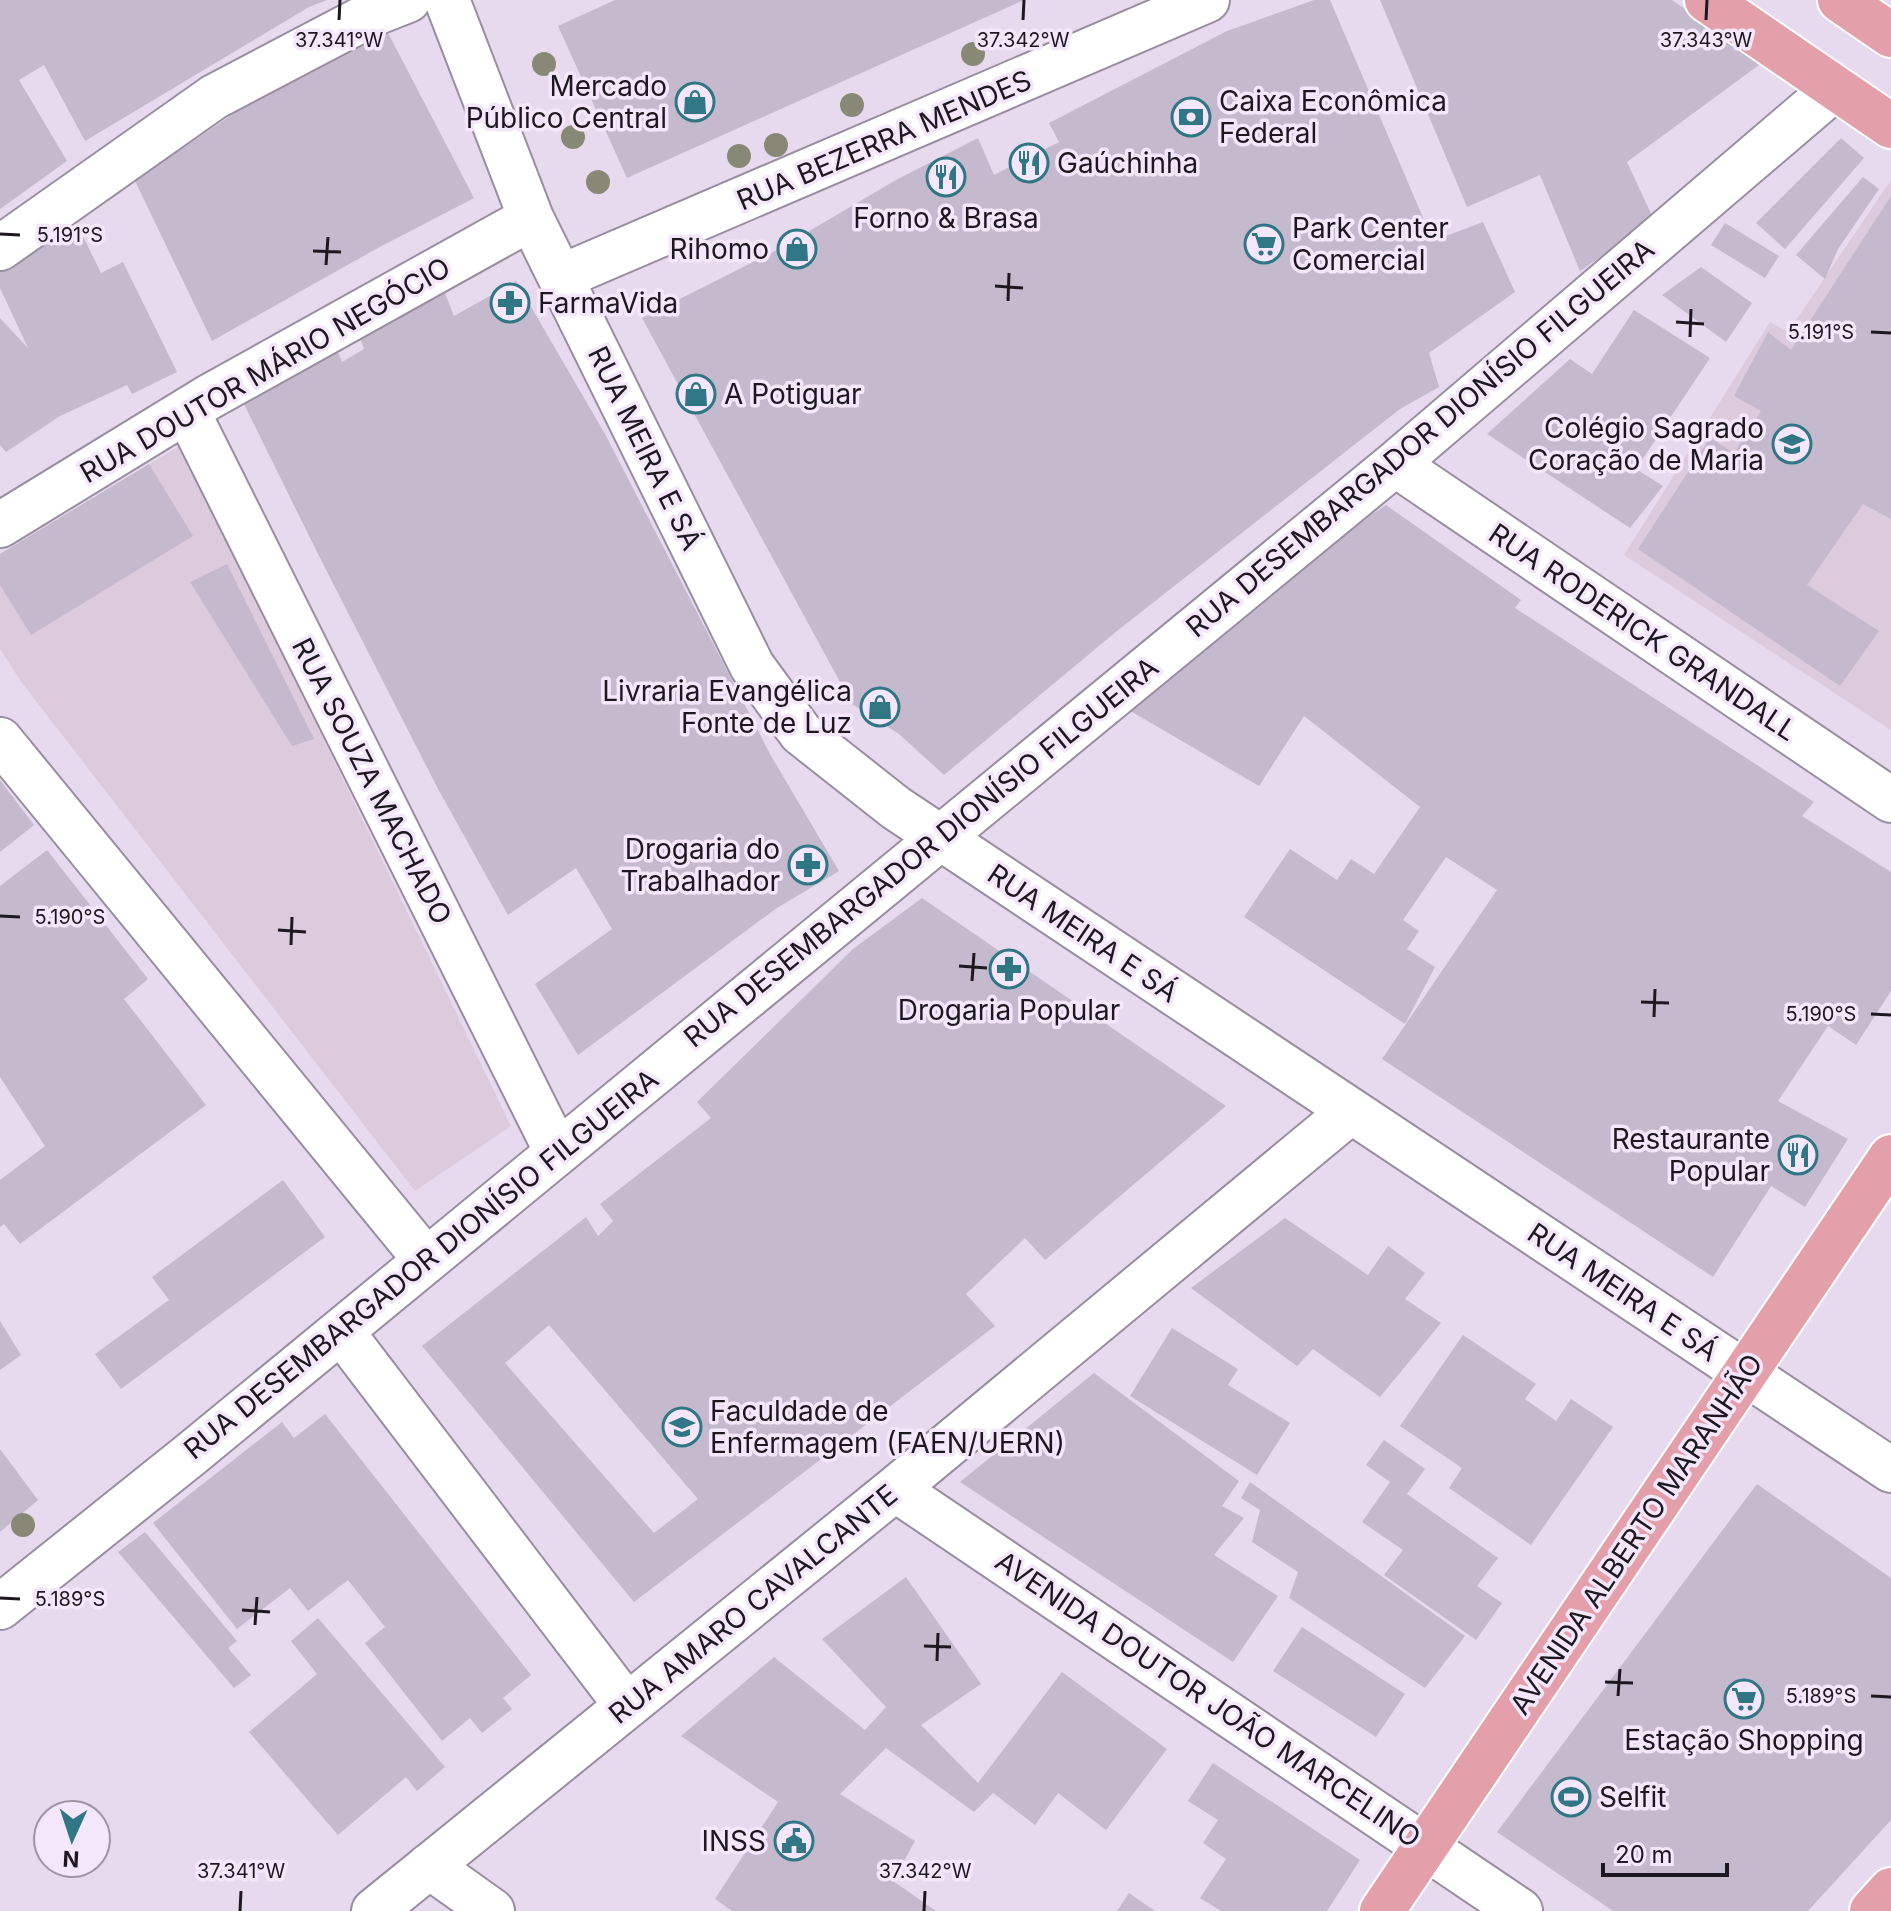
<svg xmlns="http://www.w3.org/2000/svg" width="1891" height="1911" viewBox="0 0 1891 1911" font-family="Inter,sans-serif">
  <style>
    .education { fill: #dccbdd }
    .building { fill: #c5b9cd; fill-rule: evenodd }
    .lines { fill: none; stroke-linecap: round; stroke-linejoin: round }
    .minor-casing { stroke: #998da0; stroke-width: 48 }
    .major-casing { stroke: #fff; stroke-width: 48 }
    .minor { stroke: #fff; stroke-width: 44 }
    .major { stroke: #e4a0aa; stroke-width: 44 }
    .tree { fill: #887 }
    .ticks { fill: none; stroke: #1d181f; stroke-width: 3 }
    .labels { text-anchor: middle; stroke-width: 7; stroke-linejoin: round; paint-order: stroke }
    .poi-label { font-size: 28px; fill: #1d181f; stroke: #f4e7fc; text-anchor: end }
    .street-label { font-size: 28px; fill: #1d181f; stroke: #f4e7fc }
    .ticks-label { font-size: 20px; text-anchor: middle; fill: #1d181f; stroke: #f4e7fc; stroke-width: 7; stroke-linejoin: round; paint-order: stroke }
  </style>
  <rect width="100%" height="100%" fill="#e7daee"/>
  <!-- education -->
  <path class="education" d="M1891,180V730L1624,555L1770,322L1788,332Z
    M181,445L511,1126L415,1191L22,683L0,649V554Z"/>
  <!-- building -->
  <path class="building" d="M0,0H327L309,7L85,141L44,65L19,80L67,161L0,209Z
    M615,0H1024L627,178L558,26Z
    M1314,0H1330L1433,241L1483,222L1515,292L1429,353L1439,387L1400,409L1303,485L1117,631L944,775L899,734L852,704L642,318L777,250L896,180L978,138L994,175L1059,142L1049,123L1227,31Z
    M1380,0H1672L1763,62L1627,162L1654,220L1580,271L1540,175L1467,207Z
    M387,31L474,198L376,249L212,341L135,181L258,97Z
    M1841,138L1864,158L1785,249L1756,223Z
    M1863,177L1879,189L1838,249L1825,279L1796,255Z
    M1891,196V519L1863,504L1807,585L1879,631L1840,686L1638,549L1710,438L1734,453L1761,411L1734,396L1768,332L1791,350Z
    M74,218L101,273L123,262L177,372L132,394L127,385L60,416L6,452L0,445V318L28,348L0,288V262Z
    M1725,223L1779,256L1765,278L1711,245Z
    M1701,267L1752,303L1726,342L1662,295Z
    M516,281L605,434L770,754L839,871L777,908L578,1055L535,984L612,929L576,868L508,915L437,787L319,556L241,398L335,345L342,362L364,349L358,333L442,285L454,316Z
    M1634,310L1710,358L1636,469L1663,486L1630,528L1487,434L1570,359L1592,374Z
    M149,464L193,536L31,635L0,585V554Z
    M1386,505L1521,600L1515,608L1814,802L1802,816L1891,872V991L1856,1045L1828,1026L1778,1101L1848,1139L1805,1207L1771,1186L1713,1277L1382,1059L1497,890L1446,857L1403,920L1419,931L1407,949L1435,967L1405,1024L1244,917L1290,849L1337,880L1351,859L1374,874L1420,807L1304,716L1259,786L1127,709L1261,589Z
    M227,564L314,739L292,746L190,582Z
    M0,780L34,825L0,852Z
    M47,850L148,979L124,999L206,1105L20,1244L4,1224L0,1227V1180L45,1146L0,1077V886Z
    M922,898L1226,1106L1045,1260L1025,1238L966,1294L995,1326L634,1602L422,1346L586,1217L598,1236L613,1221L600,1204L711,1118L697,1102L853,949ZM549,1325L698,1499L654,1533L505,1363Z
    M283,1180L325,1237L121,1389L95,1354L169,1300L152,1277Z
    M1285,1218L1368,1275L1388,1246L1425,1273L1405,1299L1441,1323L1380,1397L1313,1349L1297,1366L1191,1288Z
    M0,1321L21,1355L0,1370Z
    M1172,1328L1238,1369L1228,1385L1290,1423L1257,1475L1130,1396Z
    M1463,1335L1536,1384L1525,1399L1556,1421L1571,1399L1613,1427L1531,1545L1449,1488L1462,1468L1400,1426Z
    M1094,1373L1239,1481L1222,1506L1244,1518L1214,1555L1278,1596L1233,1662L960,1482Z
    M325,1414L531,1675L503,1698L512,1709L482,1733L470,1718L442,1741L365,1643L385,1627L348,1580L308,1611L290,1588L237,1629L153,1523L282,1422L294,1438Z
    M1384,1440L1425,1469L1407,1494L1498,1558L1477,1586L1502,1603L1476,1640L1384,1575L1403,1550L1362,1522L1390,1482L1366,1465Z
    M0,1449L38,1500L0,1532Z
    M1250,1482L1465,1636L1425,1688L1289,1598L1298,1572L1252,1542L1260,1510L1241,1498Z
    M1757,1484L1891,1578V1820L1808,1911H1613L1497,1832Z
    M145,1532L237,1641L228,1648L251,1675L234,1688L118,1552Z
    M906,1577L981,1684L921,1725L978,1783L1062,1672L1167,1749L1106,1830L1058,1793L1035,1825L993,1793L974,1812L886,1748L840,1794L915,1841L893,1881L936,1911H732L715,1899L778,1802L681,1736L774,1657L865,1730L886,1707L822,1639Z
    M318,1618L445,1767L417,1791L406,1777L338,1835L249,1732L317,1674L291,1641Z
    M1302,1627L1405,1694L1376,1737L1273,1671Z
    M1213,1763L1360,1860L1327,1911H1221L1200,1898L1226,1859L1203,1843L1218,1820L1188,1801Z
    M1129,1893L1155,1911H1117Z"/>
  <g class="lines">
    <!-- minor casing -->
    <g class="minor-casing">
      <path id="minor" d="M447,0L531,218L752,666L801,733L896,808L1891,1470
        M0,248L214,97L370,15L408,0
        M561,277L1207,0
        M187,411L557,1152
        M1395,464L1891,800
        M0,525L209,397L531,218
        M0,740L426,1260
        M341,1331L627,1706
        M895,1489L1520,1911
        M0,1607L190,1455L1395,464L1835,88
        M429,1866L492,1911
        M374,1911L895,1489L1351,1111"/>
    </g>
    <!-- major casing -->
    <g class="major-casing">
      <path id="major" d="M1707,0L1891,126
        M1840,0L1891,35
        M1382,1911L1891,1157
        M1872,1911L1891,1890"/>
    </g>
    <!-- minor -->
    <use href="#minor" class="minor"/>
    <!-- major -->
    <use href="#major" class="major"/>
  </g>
  <!-- trees -->
  <g class="tree">
    <circle cx="973" cy="54" r="12"/>
    <circle cx="544" cy="64" r="12"/>
    <circle cx="852" cy="105" r="12"/>
    <circle cx="573" cy="137" r="12"/>
    <circle cx="776" cy="145" r="12"/>
    <circle cx="739" cy="156" r="12"/>
    <circle cx="598" cy="182" r="12"/>
    <circle cx="23" cy="1525" r="12"/>
  </g>
  <!-- ticks -->
  <path class="ticks" d="M339,20L340,0M1023,20L1024,0M1706,20L1707,0M0,234L20,235M313,251L341,252M326,265L328,237M995,286L1023,288M1008,301L1009,273M1676,322L1704,324M1871,332L1891,333M1690,337L1691,309M0,916L20,917M278,930L306,932M291,945L292,917M959,966L987,968M972,981L974,953M1641,1002L1669,1003M1871,1014L1891,1015M1654,1017L1655,989M0,1598L20,1599M242,1610L270,1612M255,1625L257,1597M924,1646L951,1647M937,1661L938,1633M1605,1682L1633,1683M1618,1696L1620,1669M1871,1696L1891,1697M240,1911L241,1891M924,1911L925,1891"/>
  <!-- icons -->
  <defs>
    <g id="shop-ring" transform="scale(2)"><circle r="9.5" fill="#f4e7fc" stroke="#307684" stroke-width="1.5"/><path d="M-5-2.5h2.3a2.7 3.5 0 0 1 5.4 0H5L5.5 6h-11ZM-1.5-2.5h3a1.5 2.3 0 0 0-3 0Z" fill="#307684"/></g>
    <g id="bank-ring" transform="scale(2)"><circle r="9.5" fill="#f4e7fc" stroke="#307684" stroke-width="1.5"/><path d="M-6-4H6V4H-6ZM0-2.3a2.3 2.3 0 1 0 0 4.6a2.3 2.3 0 1 0 0-4.6Z" fill="#307684"/></g>
    <g id="restaurant-ring" transform="scale(2)"><circle r="9.5" fill="#f4e7fc" stroke="#307684" stroke-width="1.5"/><path d="M-5-6h1v4h1v-4h1v4h1v-4h1v5L-1.5 .5V6h-2V.5L-5-1ZM5-6V6H3V1.5H1.5Q1.5-4 5-6Z" fill="#307684"/></g>
    <g id="supermarket-ring" transform="scale(2)"><circle r="9.5" fill="#f4e7fc" stroke="#307684" stroke-width="1.5"/><path d="M-6-5.5h2.5l.6 2H6L4.5 2H-2.5L-4.4-4H-6ZM-1.5 3.2a1.3 1.3 0 1 0 .1 0ZM3 3.2a1.3 1.3 0 1 0 .1 0Z" fill="#307684"/></g>
    <g id="pharmacy-ring" transform="scale(2)"><circle r="9.5" fill="#f4e7fc" stroke="#307684" stroke-width="1.5"/><path d="M-2-6h4v4h4v4h-4v4h-4v-4h-4v-4h4Z" fill="#307684"/></g>
    <g id="school-ring" transform="scale(2)"><circle r="9.5" fill="#f4e7fc" stroke="#307684" stroke-width="1.5"/><path d="M0-5L7-2L0 1L-7-2ZM-4 1L0 2.5L4 1V4Q0 6-4 4Z" fill="#307684"/></g>
    <g id="university-ring" transform="scale(2)"><circle r="9.5" fill="#f4e7fc" stroke="#307684" stroke-width="1.5"/><path d="M0-5L7-2L0 1L-7-2ZM-4 1L0 2.5L4 1V4Q0 6-4 4Z" fill="#307684"/></g>
    <g id="stadium-ring" transform="scale(2)"><circle r="9.5" fill="#f4e7fc" stroke="#307684" stroke-width="1.5"/><path d="M0-5a6.5 5 0 1 0 0 10a6.5 5 0 1 0 0-10ZM-3.5-1.8h7v3.6h-7Z" fill="#307684"/></g>
    <g id="civic-ring" transform="scale(2)"><circle r="9.5" fill="#f4e7fc" stroke="#307684" stroke-width="1.5"/><path d="M-.6-6.5H3V-4.5H.6V-3L4-1V1h2V6H-6V1h2V-1L-.6-3ZM-1.2 2.5V6h2.4V2.5Z" fill="#307684"/></g>
  </defs>
  <g fill-rule="evenodd">
    <use href="#shop-ring" x="695" y="102"/>
    <use href="#bank-ring" x="1191" y="117"/>
    <use href="#restaurant-ring" x="1029" y="163"/>
    <use href="#restaurant-ring" x="946" y="177"/>
    <use href="#supermarket-ring" x="1264" y="244"/>
    <use href="#shop-ring" x="797" y="249"/>
    <use href="#pharmacy-ring" x="510" y="303"/>
    <use href="#shop-ring" x="696" y="394"/>
    <use href="#school-ring" x="1792" y="444"/>
    <use href="#shop-ring" x="880" y="707"/>
    <use href="#pharmacy-ring" x="808" y="865"/>
    <use href="#pharmacy-ring" x="1009" y="969"/>
    <use href="#restaurant-ring" x="1798" y="1155"/>
    <use href="#university-ring" x="682" y="1427"/>
    <use href="#supermarket-ring" x="1744" y="1699"/>
    <use href="#stadium-ring" x="1571" y="1797"/>
    <use href="#civic-ring" x="794" y="1841"/>
  </g>
  <g class="labels">
    <!-- poi labels -->
    <g class="poi-label">
      <text x="667" y="96">Mercado<tspan x="667" dy="32">Público Central</tspan></text>
      <text x="1219" y="111" text-anchor="start">Caixa Econômica<tspan x="1219" dy="32">Federal</tspan></text>
      <text x="1057" y="173" text-anchor="start">Gaúchinha</text>
      <text x="946" y="228" text-anchor="middle">Forno &amp; Brasa</text>
      <text x="1292" y="238" text-anchor="start">Park Center<tspan x="1292" dy="32">Comercial</tspan></text>
      <text x="769" y="259">Rihomo</text>
      <text x="538" y="313" text-anchor="start">FarmaVida</text>
      <text x="724" y="404" text-anchor="start">A Potiguar</text>
      <text x="1764" y="438">Colégio Sagrado<tspan x="1764" dy="32">Coração de Maria</tspan></text>
      <text x="852" y="701">Livraria Evangélica<tspan x="852" dy="32">Fonte de Luz</tspan></text>
      <text x="780" y="859">Drogaria do<tspan x="780" dy="32">Trabalhador</tspan></text>
      <text x="1009" y="1020" text-anchor="middle">Drogaria Popular</text>
      <text x="1770" y="1149">Restaurante<tspan x="1770" dy="32">Popular</tspan></text>
      <text x="710" y="1421" text-anchor="start">Faculdade de<tspan x="710" dy="32">Enfermagem (FAEN/UERN)</tspan></text>
      <text x="1744" y="1750" text-anchor="middle">Estação Shopping</text>
      <text x="1599" y="1807" text-anchor="start">Selfit</text>
      <text x="766" y="1851">INSS</text>
    </g>
    <!-- street labels -->
    <g class="street-label">
      <text transform="translate(884 140) rotate(-23)" y="10">RUA BEZERRA MENDES</text>
      <text transform="translate(265 370) rotate(-30)" y="10">RUA DOUTOR MÁRIO NEGÓCIO</text>
      <text transform="translate(1420 438) rotate(-40)" y="10">RUA DESEMBARGADOR DIONÍSIO FILGUEIRA</text>
      <text transform="translate(645 448) rotate(64)" y="10">RUA MEIRA E SÁ</text>
      <text transform="translate(1643 632) rotate(34)" y="10">RUA RODERICK GRANDALL</text>
      <text transform="translate(372 781) rotate(63)" y="10">RUA SOUZA MACHADO</text>
      <text transform="translate(921 852) rotate(-39)" y="10">RUA DESEMBARGADOR DIONÍSIO FILGUEIRA</text>
      <text transform="translate(1083 933) rotate(34)" y="10">RUA MEIRA E SÁ</text>
      <text transform="translate(421 1264) rotate(-39)" y="10">RUA DESEMBARGADOR DIONÍSIO FILGUEIRA</text>
      <text transform="translate(1623 1292) rotate(34)" y="10">RUA MEIRA E SÁ</text>
      <text transform="translate(1636 1534) rotate(-56)" y="10">AVENIDA ALBERTO MARANHÃO</text>
      <text transform="translate(753 1604) rotate(-39)" y="10">RUA AMARO CAVALCANTE</text>
      <text transform="translate(1208 1699) rotate(34)" y="10">AVENIDA DOUTOR JOÃO MARCELINO</text>
    </g>
  </g>
  <g class="ticks-label">
    <text x="339" y="47">37.341°W</text>
    <text x="1023" y="47">37.342°W</text>
    <text x="1706" y="47">37.343°W</text>
    <text x="70" y="242">5.191°S</text>
    <text x="1821" y="339">5.191°S</text>
    <text x="70" y="924">5.190°S</text>
    <text x="1821" y="1021">5.190°S</text>
    <text x="70" y="1606">5.189°S</text>
    <text x="1821" y="1703">5.189°S</text>
    <text x="241" y="1878">37.341°W</text>
    <text x="925" y="1878">37.342°W</text>
  </g>
  <!-- north arrow -->
  <g transform="translate(72 1839) rotate(183)"><circle r="38" fill="#f4e7fc" stroke="#9e94a4" stroke-width="2"/>
  <path d="M0-6L14 30L0 20L-14 30Z" fill="#307684"/>
  <text y="-12" font-size="22" font-weight="bold" text-anchor="middle" fill="#1d181f">N</text>
  </g>
  <!-- scale -->
  <path d="M1603 1863v12h124v-12" fill="none" stroke="#1d181f" stroke-width="4"/>
  <text x="1615" y="1863" font-size="24" fill="#1d181f" stroke="#f4e7fc" stroke-width="6" paint-order="stroke">20 m</text>
</svg>
